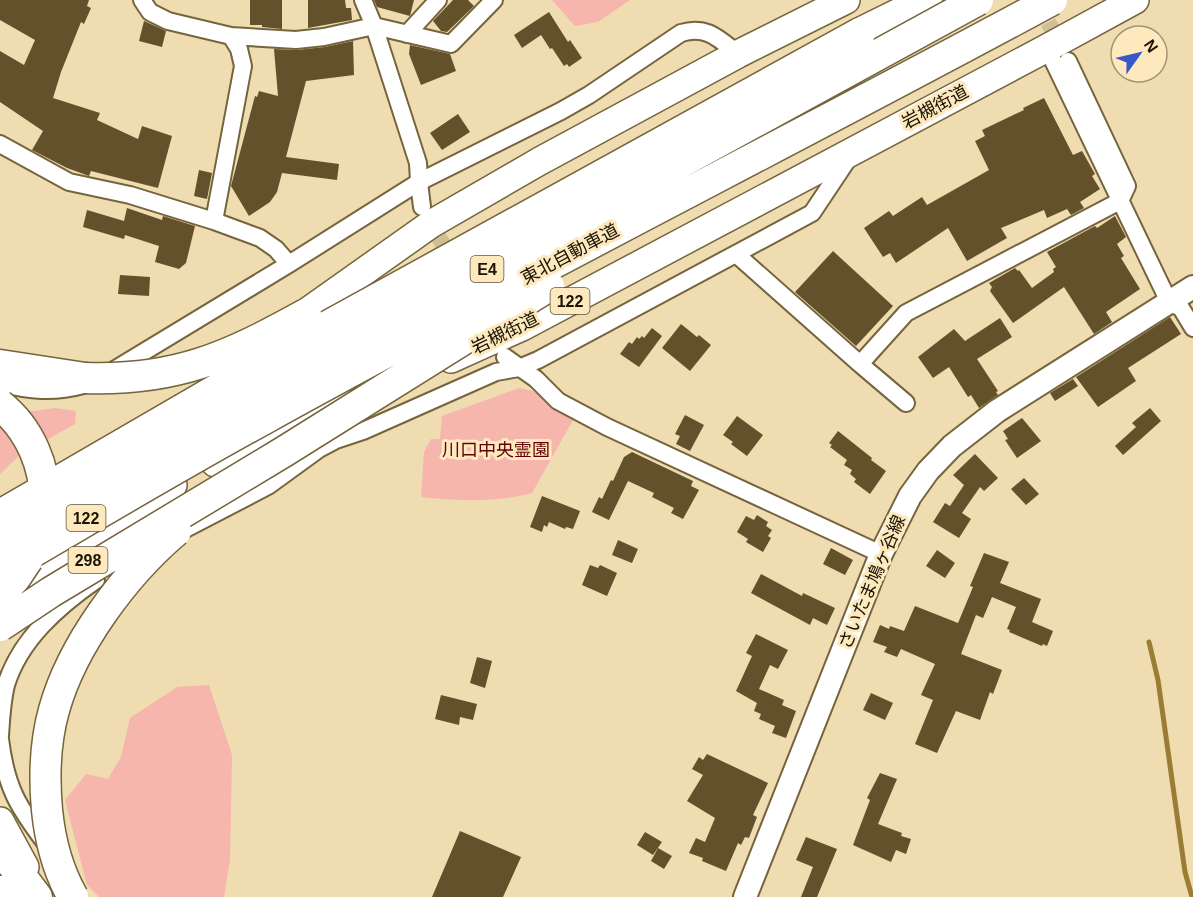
<svg xmlns="http://www.w3.org/2000/svg" width="1193" height="897" viewBox="0 0 1193 897" font-family="Arial,'Noto Sans JP',sans-serif">
  <style>
    .green { fill: #f6b5ad }
    .lines { fill: none; stroke-linecap: round; stroke-linejoin: round }
    .stream { stroke: #9a7c32; stroke-width: 5 }
    .building { fill: #62512a }
    .minor-tunnel { stroke: #cfbe96; stroke-width: 16; stroke-dasharray: 16 8; stroke-linecap: butt }
    .minor-casing { stroke: #75643c; stroke-width: 20 }
    .secondary-casing { stroke: #75643c; stroke-width: 26 }
    .trunk-casing { stroke: #75643c; stroke-width: 30 }
    .motorway-casing { stroke: #75643c; stroke-width: 33 }
    .minor { stroke: #fff; stroke-width: 16 }
    .secondary { stroke: #fff; stroke-width: 22 }
    .trunk { stroke: #fff; stroke-width: 27 }
    .motorway { stroke: #fff; stroke-width: 30 }
    .motorway-bridge-casing { stroke: #75643c; stroke-width: 33; stroke-linecap: butt }
    .motorway-bridge { stroke: #fff; stroke-width: 30 }
    .labels { text-anchor: middle; stroke-width: 6; stroke-linejoin: round; paint-order: stroke }
    .shield { fill: #fde9bd; stroke: #5e543c; stroke-width: 1.5 }
    .shield-label { font-size: 16px; font-weight: bold; fill: #1a1404 }
    .street-label { font-size: 18px; fill: #1a1404; stroke: #fde9bd }
    .park-label { font-size: 18px; fill: #630005; stroke: #fde9bd }
  </style>
  <rect width="100%" height="100%" fill="#efdcb0"/>
  <!-- green -->
  <path class="green" d="M552,0H630L598,22L575,26Z
    M519,388L533,391L573,420L532,493C493,503 460,501 421,497L424,452L431,439H440L442,416Z
    M0,408L35,411L55,408L76,411L75,424L20,455L0,474Z
    M209,685L232,755L230,860L224,897H99L87,885L65,800L86,774L108,779L121,757L130,718L177,687Z"/>
  <g class="lines">
    <!-- stream -->
    <path class="stream" d="M1149,642L1158,680L1185,872L1192,897"/>
  </g>
  <!-- building -->
  <path class="building" d="M0,0H89L87,6L91,8L84,24L81,22L61,72L53,98L100,113L97,120L138,139L142,126L172,136L158,188L91,171L89,176L67,168L32,150L43,131L0,102V51L24,65L35,40L0,20Z
    M250,0H282V29L262,27V25H250Z
    M308,0H345L346,8H351L352,20L308,28Z
    M374,0H414L410,16L377,7Z
    M453,0H468L474,6L447,32L441,31L433,21Z
    M549,12L568,42L570,40L582,58L569,67L567,64L564,66L552,48L550,49L541,35L522,48L514,35Z
    M144,21L166,31L162,47L139,41Z
    M353,41L354,75L306,81L286,157L339,164L337,180L282,173L277,192L270,202L249,216L231,186L255,96L257,97L259,91L278,96L274,49L297,50L325,47Z
    M410,45L450,54L456,71L421,85L409,54Z
    M1044,98L1073,155L1082,151L1095,174L1092,176L1100,189L1080,202L1084,208L1071,215L1067,209L1047,218L1044,210L1001,228L1007,238L967,261L948,228L896,263L890,253L883,257L864,228L889,211L893,216L922,197L927,205L989,170L975,141L985,136L982,130L1024,110L1023,108Z
    M458,114L470,132L442,150L430,133Z
    M199,170L212,173L207,199L194,196Z
    M127,208L162,220L163,216L195,226L186,263L179,269L155,262L159,246L125,235L124,239L83,227L87,210L124,221Z
    M1115,216L1126,237L1117,244L1124,256L1121,258L1140,289L1106,312L1112,322L1094,334L1064,287L1013,323L990,291L992,287L989,283L1015,268L1018,271L1019,270L1032,288L1054,272L1053,269L1056,267L1047,252L1095,226L1097,228Z
    M833,251L893,306L856,346L795,292Z
    M120,275L150,277L149,296L118,294Z
    M1170,317L1181,334L1128,368L1136,381L1098,407L1076,377Z
    M1000,318L1012,337L977,359L998,391L996,392L998,395L979,408L971,395L968,397L949,367L933,378L918,357L954,329L965,341Z
    M681,324L697,337L699,335L711,345L690,371L662,348Z
    M652,328L662,336L639,367L620,354L629,342L632,344L637,337L639,339L642,336L644,338Z
    M1073,379L1078,386L1055,401L1050,393Z
    M1150,408L1161,421L1123,455L1115,446L1136,427L1132,423Z
    M685,415L704,425L690,451L676,444L680,436L675,434Z
    M737,416L763,435L747,456L731,444L733,442L723,435Z
    M1022,418L1041,441L1017,458L1005,440L1008,439L1003,431Z
    M838,431L872,458L871,460L886,471L870,494L854,482L856,479L850,474L852,470L844,465L847,460L830,447L832,445L829,443Z
    M632,452L693,481L691,486L699,490L683,519L671,513L674,508L652,497L654,493L628,481L609,520L592,512L599,497L602,499L611,480L613,481L624,457Z
    M975,454L998,478L984,491L980,487L962,513L971,519L959,538L933,522L945,503L950,506L964,485L953,475Z
    M1024,478L1039,494L1026,505L1011,489Z
    M542,496L580,511L573,529L566,527L565,529L549,522L547,527L544,525L542,532L530,527Z
    M757,515L768,522L766,526L772,530L768,536L771,538L763,552L746,542L748,539L737,532L746,516L754,520Z
    M618,540L638,549L632,563L612,555Z
    M831,548L853,560L845,575L823,564Z
    M937,550L955,563L945,578L926,566Z
    M984,553L1009,562L1000,583L1041,599L1032,622L1053,631L1047,646L1043,644L1042,646L1009,632L1010,630L1007,629L1016,607L992,597L983,618L976,615L961,654L1002,670L993,694L990,692L980,720L956,711L937,753L915,744L933,700L921,695L935,664L901,649L897,657L884,652L887,647L873,642L880,625L889,629L890,626L904,631L915,606L958,623L973,587L970,586Z
    M590,565L598,568L600,565L617,573L607,596L582,585Z
    M761,574L802,596L803,593L835,608L827,625L813,618L810,625L751,593Z
    M756,634L788,650L778,669L770,665L759,689L784,700L782,705L796,711L786,738L772,733L775,726L759,719L761,714L754,711L757,703L736,691L752,656L746,653Z
    M477,657L492,661L485,688L470,683Z
    M871,693L893,703L885,720L863,710Z
    M441,695L477,704L473,720L460,717L459,725L435,719Z
    M707,754L768,783L753,815L757,817L749,838L745,837L741,845L738,843L726,871L702,861L703,858L689,853L696,838L705,842L715,818L687,801L703,775L692,769L699,757L703,760Z
    M880,773L897,779L878,824L902,833L901,836L911,839L906,854L896,850L891,862L853,845L870,800L867,798Z
    M460,831L521,857L503,897H432Z
    M645,832L662,842L653,855L637,845Z
    M806,837L837,849L817,897H801L813,867L796,860Z
    M658,848L672,856L664,869L651,861Z"/>
  <g class="lines">
    <!-- minor-tunnel -->
    <path class="minor-tunnel" d="M1037,1L1063,50
      M427,216L454,264"/>
    <!-- minor casing -->
    <g class="minor-casing">
      <path id="minor" d="M142,0L150,12L168,21L231,36L239,49L243,66L214,221
        M363,0L374,26L418,163L419,182L561,111L589,95L681,33C707,25 719,39 738,54
        M407,34L438,0
        M231,36L296,40L324,37L374,26L451,44L494,0
        M1047,48L1169,302L1181,308L1193,328
        M0,144L69,182L130,195L214,221L260,238L276,249L289,264
        M736,254L860,364L906,313L1120,201L1127,186L1068,61
        M505,357L536,379L558,401L607,427L881,554
        M860,364L906,403
        M109,373L289,264L419,182L422,207
        M0,383C29,391 54,393 83,385
        M170,537L268,486L319,449L336,440L363,431L496,372L519,368L538,360L812,213L850,156
        M0,736C1,719 2,701 6,685C20,639 59,606 96,580
        M0,739C6,788 18,807 47,845"/>
    </g>
    <!-- secondary casing -->
    <g class="secondary-casing">
      <path id="secondary" d="M745,897L881,554L910,496L928,471L952,446L997,411L1193,287"/>
    </g>
    <!-- trunk casing -->
    <g class="trunk-casing">
      <path id="trunk" d="M287,326L431,224L540,161L738,54L846,0
        M451,359L522,327L1047,48L1135,0
        M215,463L298,421L349,401
        M120,532L173,485
        M9,586L130,512
        M0,821L25,867"/>
    </g>
    <!-- motorway casing -->
    <g class="motorway-casing">
      <path id="motorway" d="M860,33L927,0
        M0,365L85,378
        M0,848L37,897
        M0,891L5,897"/>
    </g>
    <!-- minor -->
    <use href="#minor" class="minor"/>
    <!-- secondary -->
    <use href="#secondary" class="secondary"/>
    <!-- trunk -->
    <use href="#trunk" class="trunk"/>
    <!-- motorway -->
    <use href="#motorway" class="motorway"/>
    <!-- motorway-bridge casing -->
    <g class="motorway-bridge-casing">
      <path id="motorway-bridge" d="M85,378C176,381 228,357 306,314
        M0,405C30,429 46,467 45,505
        M0,515L295,344L860,33
        M0,544L252,397L978,0
        M0,571C88,520 176,467 266,418C526,274 791,141 1052,0
        M0,595L16,577L28,559
        M0,626L51,592L285,451L549,286
        M73,897C58,871 50,840 47,810C44,777 45,742 54,710C72,645 125,574 176,531"/>
    </g>
    <!-- motorway-bridge -->
    <use href="#motorway-bridge" class="motorway-bridge"/>
  </g>
  <g class="labels">
    <!-- shield labels -->
    <g class="shield">
      <rect x="470.5" y="256" width="33" height="26" rx="4.5"/>
      <rect x="550.5" y="288" width="39" height="26" rx="4.5"/>
      <rect x="66.5" y="505" width="39" height="26" rx="4.5"/>
      <rect x="68.5" y="547" width="39" height="26" rx="4.5"/>
    </g>
    <g class="shield-label">
      <text x="487" y="275">E4</text>
      <text x="570" y="307">122</text>
      <text x="86" y="524">122</text>
      <text x="88" y="566">298</text>
    </g>
    <!-- street labels -->
    <g class="street-label">
      <text transform="translate(935 107) rotate(-28)" y="6">岩槻街道</text>
      <text transform="translate(570 254) rotate(-28)" y="6">東北自動車道</text>
      <text transform="translate(505 333) rotate(-26)" y="6">岩槻街道</text>
      <text transform="translate(872 582) rotate(-67)" y="6">さいたま鳩ヶ谷線</text>
    </g>
    <!-- park labels -->
    <g class="park-label">
      <text x="496" y="456">川口中央霊園</text>
    </g>
  </g>
  <!-- north arrow -->
  <g transform="translate(1139 54) rotate(56)"><circle r="28" fill="#fde9bd" stroke="#a29473" stroke-width="1.5"/>
  <path d="M0-4.5L10 22L0 15L-10 22Z" fill="#3658c9"/>
  <text y="-9" font-size="16" font-weight="bold" text-anchor="middle" fill="#1a1404">N</text>
  </g>
</svg>
